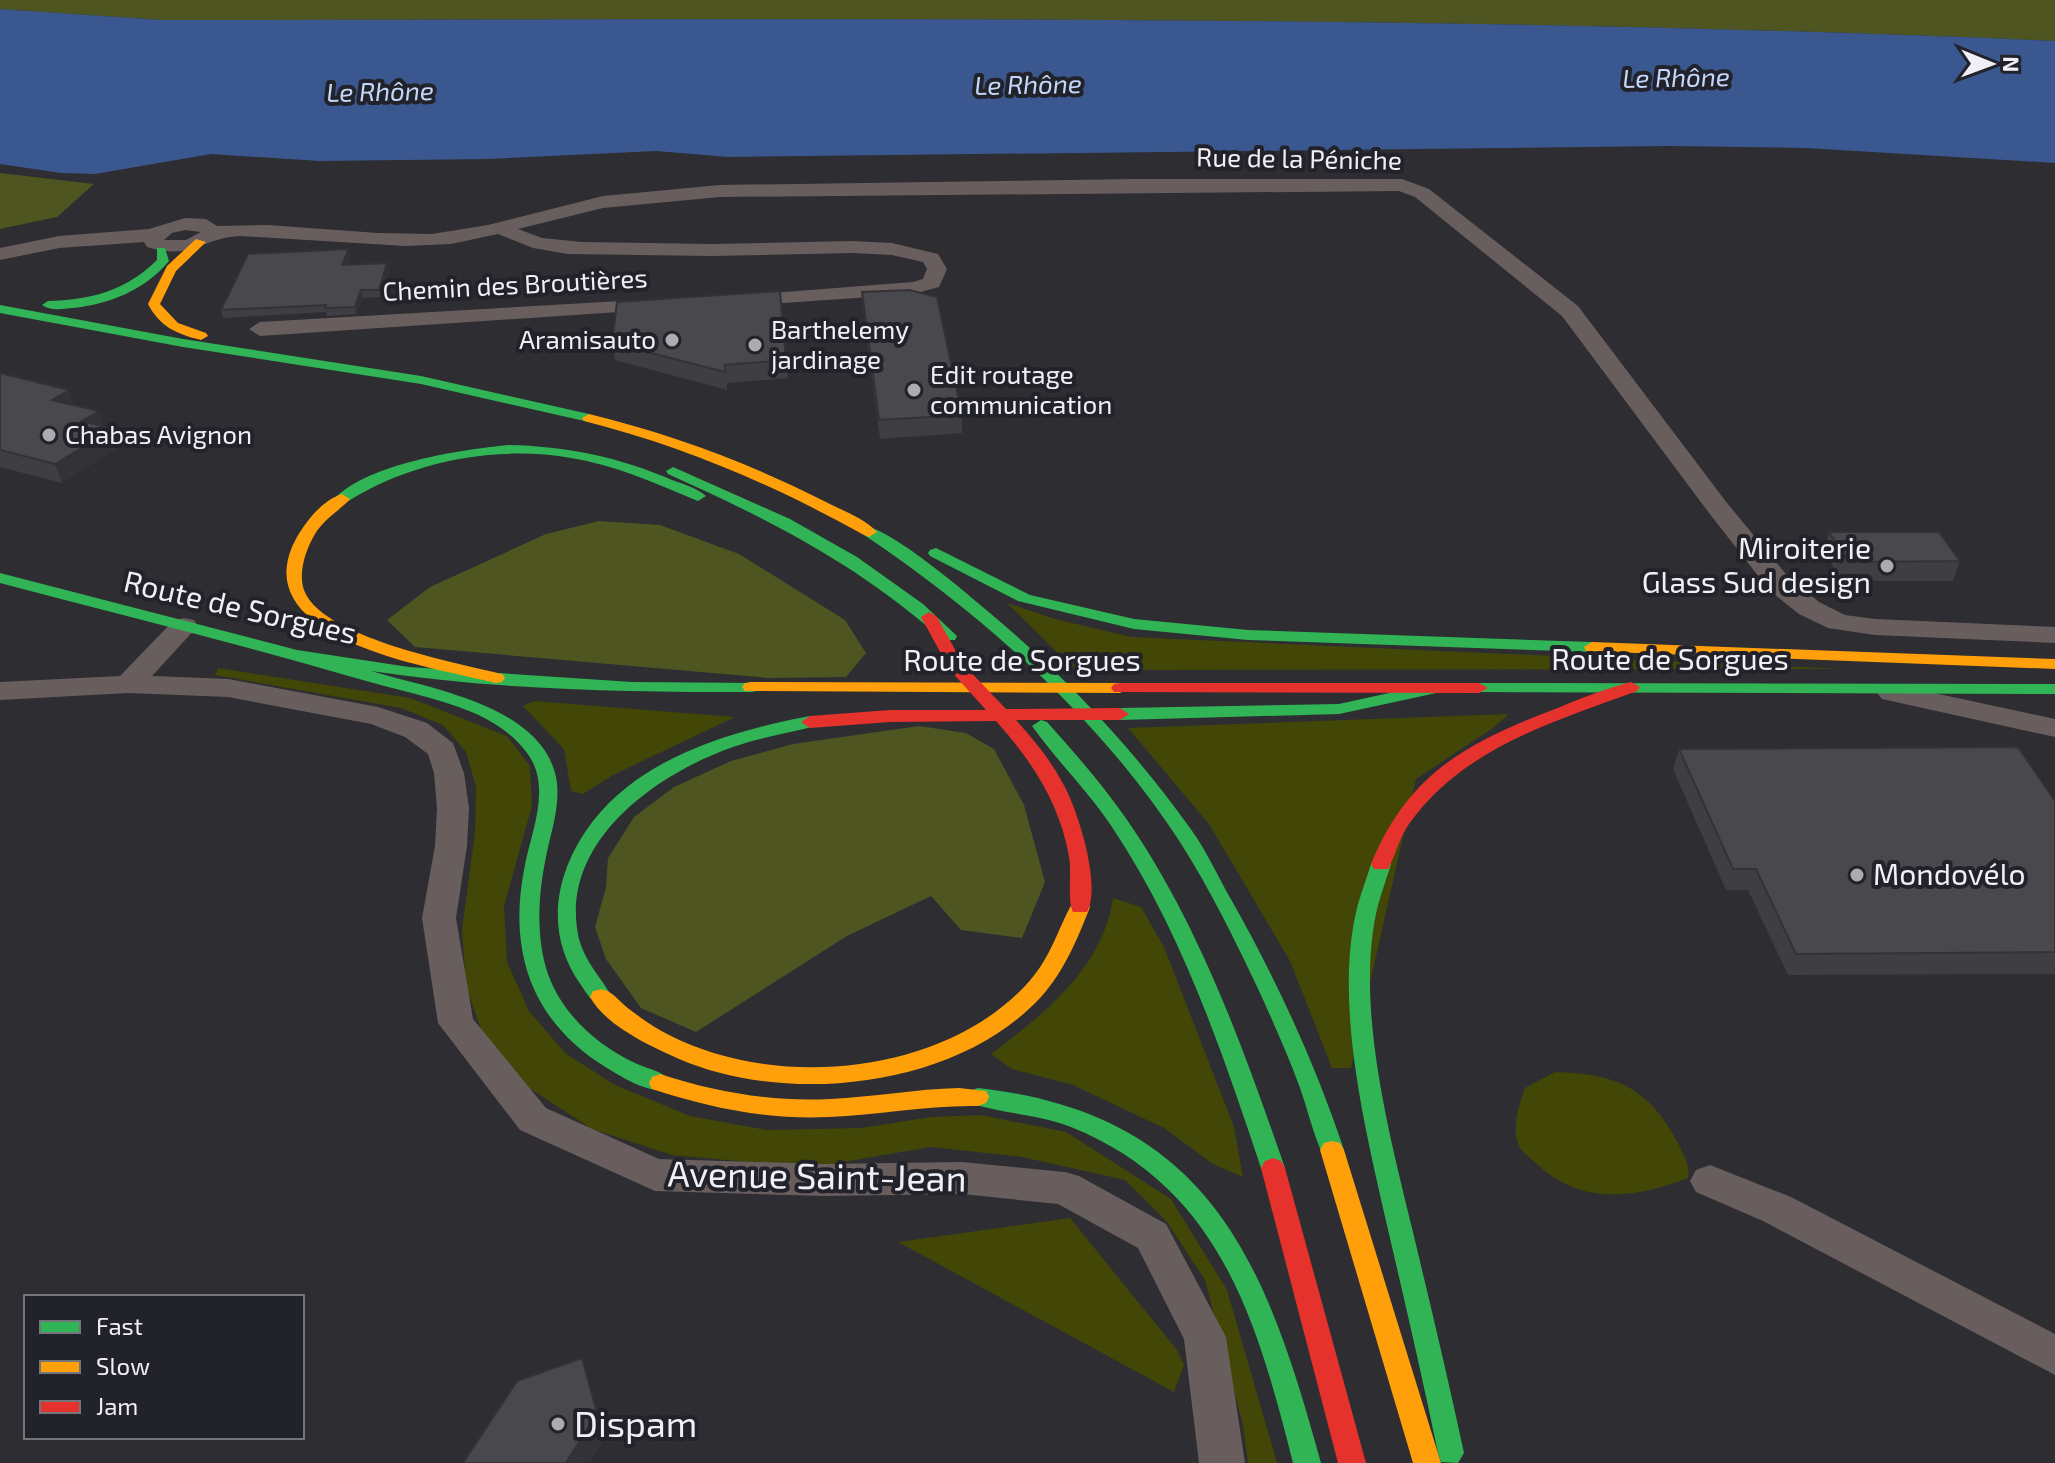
<svg xmlns="http://www.w3.org/2000/svg" width="2055" height="1463" viewBox="0 0 2055 1463" font-family="'Exo 2',sans-serif">
  <style>
    .green { fill: #424707 }
    .forest { fill: #4f5521 }
    .water { fill: #3a588f }
    .lines { fill: none; stroke-linecap: round; stroke-linejoin: round }
    .street { fill: #695e5e; fill-rule: evenodd }
    .fast { fill: #30b455; fill-rule: evenodd }
    .slow { fill: #ff9f0a; fill-rule: evenodd }
    .jam { fill: #e5322d; fill-rule: evenodd }
    .wall { fill: #3f3e42 }
    .shaded-wall { fill: #333236 }
    .building { fill: #49484d; stroke: #333236; stroke-width: 2 }
    .poi-dot { fill: #ababb1; stroke: #22222a; stroke-width: 3 }
    .labels { text-anchor: middle; stroke-width: 8; stroke-linejoin: round; paint-order: stroke }
    .far-water-label { font-size: 26px; font-style: italic; fill: #c3d7fb; stroke: #22222a }
    .far-street-label { font-size: 26px; fill: #efeff5; stroke: #22222a }
    .far-poi-label { font-size: 26px; fill: #efeff5; stroke: #22222a; text-anchor: start }
    .poi-label { font-size: 30px; fill: #efeff5; stroke: #22222a; text-anchor: end }
    .street-label { font-size: 30px; fill: #efeff5; stroke: #22222a }
    .near-street-label { font-size: 36px; fill: #efeff5; stroke: #22222a }
    .near-poi-label { font-size: 36px; fill: #efeff5; stroke: #22222a; text-anchor: start }
  </style>
  <rect width="100%" height="100%" fill="#2d2d32"/>
  <!-- green -->
  <path class="green" d="M1007,603L1055,619L1132,637L1844,669L1075,670Z
    M218,668L410,698L507,736L530,766L532,806L504,906L507,962L529,1011L565,1053L615,1085L690,1116L767,1130L861,1128L931,1117L981,1115L1066,1132L1171,1199L1227,1290L1277,1463H1248L1243,1425L1205,1280L1167,1222L1125,1180L1022,1157L931,1147L831,1164L749,1162L672,1155L592,1129L517,1080L482,1032L466,986L462,930L475,832L476,787L466,752L443,725L401,708L215,675Z
    M534,701L735,717L613,775L583,794L571,791L564,749L523,706Z
    M1509,714L1493,728L1416,779L1351,1068H1332L1290,961L1209,824L1128,728Z
    M1113,898L1141,907L1164,947L1234,1127L1243,1177L1213,1164L1164,1128L1073,1085L1012,1069L991,1054C1043,1015 1103,968 1113,898Z
    M1555,1072C1617,1074 1648,1087 1678,1143C1684,1156 1690,1164 1688,1178C1636,1198 1582,1206 1538,1165C1533,1160 1524,1154 1520,1148C1510,1130 1519,1106 1525,1088Z
    M1070,1218L1177,1350L1184,1365L1174,1392L898,1242Z"/>
  <!-- forest -->
  <path class="forest" d="M0,0H2055V41C1424,13 793,20 162,20L0,9Z
    M0,173L94,184L57,217L0,229Z
    M599,521L660,525L739,554L845,620L866,653L846,677L769,678L415,647L387,620L430,587L546,534Z
    M919,726L966,733L994,749L1024,805L1045,882L1022,938L961,930L931,896L847,936L696,1032L641,1008L606,959L595,927L606,887L608,858L634,817L674,787L731,761L793,744Z"/>
  <!-- water -->
  <path class="water" d="M0,9L162,20C793,20 1424,13 2055,41V163L1806,148L1669,146L728,157L656,151L489,159L320,161L211,154L95,174L61,173L0,164Z"/>
  <g class="lines">
    <!-- street -->
    <path class="street" d="M1135,179H1402L1429,189L1578,306L1727,503L1790,579L1819,602L1845,615L1875,619L2055,627V643L1875,635L1828,628L1799,614L1770,591L1709,513L1562,316L1415,197L1399,191L720,197L603,208L518,229L542,238L582,242L712,244L852,241L892,243L938,254L947,269L939,287L913,294L740,306L733,304L729,300L733,296L913,282L923,279L927,269L923,262L892,255L852,253L712,256L568,254L533,248L498,234L451,244L405,246L240,236C201,238 192,261 147,247L144,242L59,248L0,260V248L59,236L149,229L185,218L206,219L217,226L268,225L378,233L432,234L488,225L603,196L720,185ZM185,230L201,232L186,240H164L172,233Z
      M656,299L663,301L667,305L663,309L260,336L249,329L260,322Z
      M184,618L194,620L198,626L152,676L228,679L378,707L427,723L453,743L464,773L469,808L467,846L456,918L473,1019L546,1108L659,1159L825,1164L962,1162L1065,1172L1079,1176L1166,1224L1226,1337L1245,1463H1199L1184,1339L1138,1248L1058,1204L962,1194L825,1196L655,1191L520,1130L438,1023L422,918L435,846L437,808L434,773L428,754L405,737L371,724L228,697L128,693L0,700V682L120,676L174,620Z
      M1892,684L2055,719V737L1882,699L1877,693L1882,687Z
      M1710,1165L1791,1197L2055,1334V1375L1763,1221L1696,1192L1690,1181L1696,1170Z"/>
    <!-- fast -->
    <path class="fast" d="M157,248H165L169,261C145,290 110,304 73,308C62,309 50,311 42,305L48,301C90,300 126,291 157,260Z
      M0,305L183,339L421,376L589,414L596,418L589,422L421,384L183,347L0,313Z
      M508,445C566,446 619,457 672,480C683,484 697,488 706,496L698,501L693,499C653,482 614,465 571,458C497,445 411,461 347,502L342,504L334,499C369,463 460,450 508,445Z
      M673,467L790,519L857,557L923,604L957,636L955,640H943C859,565 770,520 668,474L666,471Z
      M869,527C895,534 956,584 978,603C1058,669 1130,744 1190,828C1207,851 1218,877 1232,901C1277,981 1315,1063 1344,1150L1340,1157L1332,1159L1324,1157C1313,1135 1308,1110 1300,1088C1288,1055 1274,1024 1260,993C1236,942 1210,889 1180,842C1100,719 985,616 864,535L861,532Z
      M936,548L1030,595L1134,619L1248,630L1592,642L1600,647L1592,652L1248,640L1134,629L1018,601L930,556L928,553L930,550Z
      M0,573L297,650L409,667L632,682L757,683L760,687L757,691L751,692C625,692 496,690 371,671C431,689 547,706 557,783C559,803 554,824 549,843C539,886 534,932 548,974C562,1014 598,1046 635,1063C647,1069 665,1071 671,1083L668,1089C650,1095 622,1077 607,1068C533,1023 508,954 524,870C530,834 553,787 527,753C515,736 493,721 474,713C436,697 392,689 352,677C236,643 117,614 0,583Z
      M1435,683L1441,684L1444,688L1441,692L1339,714L1120,720L1111,714L1120,708L1339,704Z
      M1479,683L2055,684V694L1473,692L1470,688L1473,684Z
      M810,716L816,718L819,722L816,726C789,733 761,737 733,747C656,774 557,843 579,939C585,962 601,977 612,997L609,1003C594,1007 589,997 581,985C543,932 555,871 593,821C644,756 732,731 810,716Z
      M1041,720L1047,722C1075,753 1101,783 1125,817C1199,923 1243,1047 1285,1168L1281,1175L1273,1178L1265,1175L1261,1168C1222,1051 1181,930 1112,827C1088,791 1057,761 1032,726Z
      M1381,857L1388,859L1391,864C1387,877 1382,891 1378,905C1354,1002 1389,1133 1412,1228C1430,1303 1448,1378 1464,1453L1458,1463L1441,1462L1438,1453C1423,1380 1406,1307 1389,1234C1367,1136 1332,1003 1358,904C1362,891 1367,877 1371,864L1374,859Z
      M978,1088C1211,1114 1266,1263 1321,1463H1293C1257,1321 1220,1187 1071,1127C1037,1114 1003,1114 970,1103L967,1097L970,1091Z"/>
    <!-- slow -->
    <path class="slow" d="M196,239L206,242L176,271L160,304L178,323L206,333L208,336L201,340C177,334 160,327 148,304L167,266Z
      M589,414C671,434 749,463 824,501C841,510 864,518 877,532L869,537L864,535C774,485 683,446 584,421L582,418Z
      M342,494L350,499C339,511 324,519 315,534C306,549 299,570 303,587C316,637 458,663 502,674L505,678L502,682L496,683C437,668 252,642 292,547C301,527 320,501 342,494Z
      M1592,642L2055,659V669L1586,651L1584,647Z
      M751,682L1120,683L1129,688L1120,693L745,691L742,687L745,683Z
      M1080,900L1087,902L1090,907C1077,940 1065,970 1041,997C957,1088 788,1106 679,1059C650,1046 606,1026 590,997L593,991C599,990 600,989 605,990C614,993 621,1003 629,1009C642,1019 655,1028 669,1035C776,1090 941,1075 1025,986C1051,959 1056,932 1073,902Z
      M660,1074C715,1092 772,1102 830,1099C873,1097 916,1089 959,1088L986,1091L989,1097L986,1103L978,1106C928,1105 879,1115 829,1117C768,1120 710,1108 652,1089L649,1083L652,1077Z
      M1332,1141L1340,1143L1344,1150L1441,1463H1413L1320,1150L1324,1143Z"/>
    <!-- jam -->
    <path class="jam" d="M929,612L937,617L963,664L1006,709L1120,708L1129,714L1120,720H1016C1033,739 1049,758 1061,780C1077,806 1102,885 1087,912H1073C1067,901 1072,872 1069,857C1060,803 1031,760 996,721L890,722L810,728L801,722L810,716L890,710H986L950,670L921,617Z
      M1631,682L1640,687L1637,691C1553,722 1463,748 1409,824C1399,838 1396,855 1388,869H1374L1371,864C1407,776 1465,743 1550,711C1577,700 1604,689 1631,682Z
      M1120,683H1479L1488,688L1479,693L1114,692L1111,688L1114,684Z
      M1273,1158L1281,1161L1285,1168L1366,1463H1338L1261,1168L1265,1161Z"/>
  </g>
  <!-- wall -->
  <path class="wall" d="M351,256L348,265L389,270L381,297L363,298L356,314L327,316L326,312L223,318L221,310Z
    M780,291L788,378L727,383V390L615,360L612,343Z
    M862,292L962,415V433L880,439L863,309Z
    M0,373L75,406L99,411L104,427L119,447L62,483L0,467Z
    M1829,532L1960,561L1953,581H1842L1823,551Z
    M1679,749L2055,801V974L1788,975L1748,890H1726L1673,769Z"/>
  <!-- shaded-wall -->
  <path class="shaded-wall" d="M349,249L351,256L344,272L342,265Z
    M387,263L389,270L381,297L379,290Z
    M361,290L363,298L356,314L355,307Z
    M69,390L76,408L52,400Z
    M99,411L105,430L82,421Z
    M113,429L119,447L62,483L55,464Z
    M582,1358L604,1440L590,1463H566Z"/>
  <!-- building -->
  <path class="building" d="M349,249L342,265L387,263L379,290H361L355,307L325,308L326,305L221,310L248,254Z
    M909,290L937,297L962,415L879,420L862,292Z
    M780,291L786,360L725,365V372L612,343L617,302Z
    M0,373L69,390L52,400L99,411L82,421L113,429L55,464L0,450Z
    M1829,532H1939L1960,561L1849,562Z
    M2018,747L2055,801V952L1796,954L1756,869H1733L1679,749Z
    M582,1358L597,1413L566,1463H463L517,1381Z"/>
  <!-- markers -->
  <g class="poi-dot">
    <circle cx="672" cy="340" r="8"/>
    <circle cx="755" cy="345" r="8"/>
    <circle cx="914" cy="390" r="8"/>
    <circle cx="49" cy="435" r="8"/>
    <circle cx="1887" cy="566" r="8"/>
    <circle cx="1857" cy="875" r="8"/>
    <circle cx="558" cy="1424" r="8"/>
  </g>
  <g class="labels">
    <!-- far-water labels -->
    <g class="far-water-label">
      <text transform="translate(1676 78) rotate(-1)" y="9">Le Rhône</text>
      <text transform="translate(1028 85) rotate(-1)" y="9">Le Rhône</text>
      <text transform="translate(380 92) rotate(-1)" y="9">Le Rhône</text>
    </g>
    <!-- far-street labels -->
    <g class="far-street-label">
      <text transform="translate(1299 159) rotate(1)" y="9">Rue de la Péniche</text>
      <text transform="translate(515 285) rotate(-3)" y="9">Chemin des Broutières</text>
    </g>
    <!-- far-poi labels -->
    <g class="far-poi-label">
      <text x="771" y="339">Barthelemy<tspan x="771" dy="30">jardinage</tspan></text>
      <text x="656" y="349" text-anchor="end">Aramisauto</text>
      <text x="930" y="384">Edit routage<tspan x="930" dy="30">communication</tspan></text>
      <text x="65" y="444">Chabas Avignon</text>
    </g>
    <!-- poi labels -->
    <g class="poi-label">
      <text x="1871" y="559">Miroiterie<tspan x="1871" dy="34">Glass Sud design</tspan></text>
      <text x="1873" y="885" text-anchor="start">Mondovélo</text>
    </g>
    <!-- street labels -->
    <g class="street-label">
      <text transform="translate(240 608) rotate(13)" y="10">Route de Sorgues</text>
      <text x="1670" y="670">Route de Sorgues</text>
      <text x="1022" y="671">Route de Sorgues</text>
    </g>
    <!-- near-street labels -->
    <g class="near-street-label">
      <text transform="translate(817 1176) rotate(1)" y="13">Avenue Saint-Jean</text>
    </g>
    <!-- near-poi labels -->
    <g class="near-poi-label">
      <text x="574" y="1437">Dispam</text>
    </g>
  </g>
  <!-- legend -->
  <rect x="24" y="1295" width="280" height="144" fill="#22222a" stroke="#74747b" stroke-width="2"/>
  <rect x="40" y="1321" width="40" height="12" fill="#30b455" stroke="#74747b" stroke-width="2"/>
  <text x="96" y="1335" font-size="24" fill="#efeff5">Fast</text>
  <rect x="40" y="1361" width="40" height="12" fill="#ff9f0a" stroke="#74747b" stroke-width="2"/>
  <text x="96" y="1375" font-size="24" fill="#efeff5">Slow</text>
  <rect x="40" y="1401" width="40" height="12" fill="#e5322d" stroke="#74747b" stroke-width="2"/>
  <text x="96" y="1415" font-size="24" fill="#efeff5">Jam</text>
  <!-- north arrow -->
  <g transform="translate(1991 64) rotate(91)" stroke="#22222a" stroke-width="6" paint-order="stroke">
  <path d="M0-6L14 30L0 20L-14 30Z" fill="#efeff5"/>
  <text y="-12" font-size="22" font-weight="bold" text-anchor="middle" fill="#efeff5">N</text>
  </g>
</svg>
